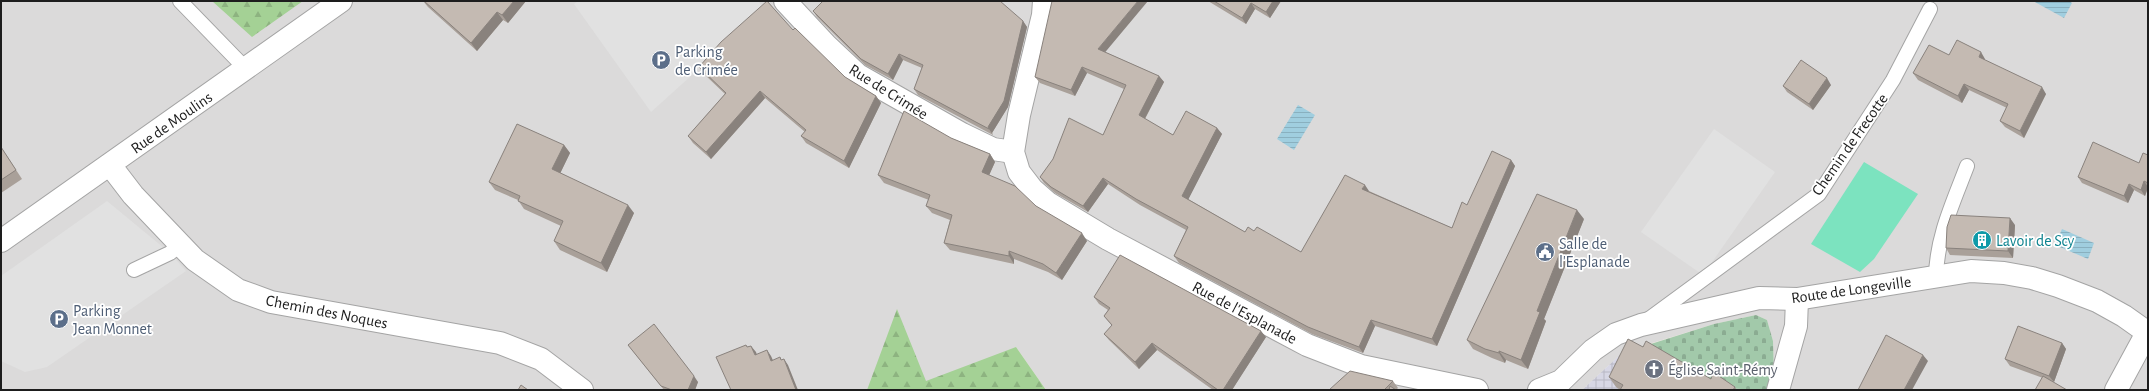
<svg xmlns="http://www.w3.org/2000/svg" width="2149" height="391" viewBox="0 0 2149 391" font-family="'Alegreya Sans',sans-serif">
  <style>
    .residential { fill: #dbdada }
    .forest { fill: url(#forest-firs) }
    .cemetery { fill: url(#cemetery-stones) }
    .pitch { fill: #7ce3bf }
    .parking { fill: #e1e1e1 }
    .plaza { fill: url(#plaza-grid) }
    .water { fill: url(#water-rules) }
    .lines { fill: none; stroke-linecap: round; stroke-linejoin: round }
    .service-casing { stroke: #a4a4a4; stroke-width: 16 }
    .minor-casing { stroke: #a4a4a4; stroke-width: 24 }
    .tertiary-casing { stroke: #a4a4a4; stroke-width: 24 }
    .service { stroke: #fff; stroke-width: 14 }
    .minor { stroke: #fff; stroke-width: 22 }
    .tertiary { stroke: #fff; stroke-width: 22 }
    .wall { fill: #a9a099 }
    .shaded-wall { fill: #89827d }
    .building { fill: #c4bab2; stroke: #89827d }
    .labels { text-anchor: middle; stroke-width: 3.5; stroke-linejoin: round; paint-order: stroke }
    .service-label { font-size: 16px; fill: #4e5e75; stroke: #fff; text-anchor: start }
    .street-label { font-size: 16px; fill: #1d1d1d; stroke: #fff }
    .culture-label { font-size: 16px; fill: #0d838f; stroke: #fff; text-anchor: start }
    .worship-label { font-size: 16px; fill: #5b616d; stroke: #fff; text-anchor: start }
  </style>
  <defs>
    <pattern id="forest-firs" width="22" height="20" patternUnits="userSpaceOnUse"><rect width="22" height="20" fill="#a4d195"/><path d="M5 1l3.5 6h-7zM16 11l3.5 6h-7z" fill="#8db380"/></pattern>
    <pattern id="cemetery-stones" width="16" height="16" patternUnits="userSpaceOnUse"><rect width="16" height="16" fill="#a2c9aa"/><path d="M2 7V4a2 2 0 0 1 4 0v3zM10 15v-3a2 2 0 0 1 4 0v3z" fill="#8bac92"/></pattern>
    <pattern id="plaza-grid" width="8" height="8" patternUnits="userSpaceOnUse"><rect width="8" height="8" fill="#d7d7e5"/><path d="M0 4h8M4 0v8" fill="none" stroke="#b8b8c4"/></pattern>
    <pattern id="water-rules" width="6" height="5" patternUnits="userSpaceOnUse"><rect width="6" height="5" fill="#a0cedf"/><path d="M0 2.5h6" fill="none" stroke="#89b0bf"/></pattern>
  </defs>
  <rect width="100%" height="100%" fill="#efebe3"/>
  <!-- residential -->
  <path class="residential" d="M1,1H2148V390H1767L1774,375L1773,341L1767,320L1756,315L1714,324L1623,352L1582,390H1046L1016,347L990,390H1Z"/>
  <!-- forest -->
  <path class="forest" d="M212,1H303L252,37Z
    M897,309L926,381L1016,347L1046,390H867Z"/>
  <!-- cemetery -->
  <path class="cemetery" d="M1756,315L1767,320L1773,341L1774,375L1767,390L1716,388L1635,349L1714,324Z"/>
  <!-- pitch -->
  <path class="pitch" d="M1864,162L1918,194L1874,259L1860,272L1811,244Z"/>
  <!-- parking -->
  <path class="parking" d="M578,1H758L765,9L651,112L574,4Z
    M1714,129L1775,172L1703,275L1641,232Z
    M107,201L170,253L186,271L47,367L25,372L1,361V276Z"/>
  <!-- plaza -->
  <path class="plaza" d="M1623,352L1618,390H1582Z"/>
  <!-- water -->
  <path class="water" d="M2033,1H2069L2072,3L2064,18Z
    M1298,105L1315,115L1294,150L1277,139Z
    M2062,229L2094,243L2088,259L2055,245Z"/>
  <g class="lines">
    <!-- service casing -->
    <g class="service-casing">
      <path id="service" d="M180,1L246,69
        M134,270L170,253L180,245
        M1936,276C1937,236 1953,203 1967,166
        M1649,319L1819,194L1893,80L1930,9"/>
    </g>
    <!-- minor casing -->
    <g class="minor-casing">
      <path id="minor" d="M785,1L826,45L858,75L962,134L993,149L1013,152
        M110,165L133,195L195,260L238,290L271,302L500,343L541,359L582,390
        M1,241L341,1
        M1778,390L1796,326L1797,299
        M2116,390L2148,331"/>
    </g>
    <!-- tertiary casing -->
    <g class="tertiary-casing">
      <path id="tertiary" d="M1044,1L1043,15L1019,115L1013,152L1019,172L1032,189L1048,203L1108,239L1307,345L1361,366L1477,390
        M1539,390L1561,381L1593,350L1616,334L1641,325L1759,298L1797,299L1971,271L2004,273L2032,278L2058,286L2097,301L2124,316L2148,333"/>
    </g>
    <!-- service -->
    <use href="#service" class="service"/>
    <!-- minor -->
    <use href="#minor" class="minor"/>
    <!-- tertiary -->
    <use href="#tertiary" class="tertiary"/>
  </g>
  <!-- wall -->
  <path class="wall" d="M423,1H526L508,23L503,20L477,51L428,7Z
    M1208,1H1281L1270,18L1255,9L1246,24Z
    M813,11L1023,21L1027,27L1008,107L992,133L993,135L918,95L914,89L922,68L903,60L893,80L865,65L817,17Z
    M793,30L845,77L876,96L881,103L849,168L806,143L801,136L805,132L765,98L711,159L693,143L688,136L725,94L704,74L699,67Z
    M1105,52L1159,76L1164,82L1145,119L1173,135L1217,128L1222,134L1188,199L1245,232L1254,231L1301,252L1369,191L1452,228L1467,205L1511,160L1515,166L1437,346L1375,326L1363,353L1312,334L1179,263L1174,256L1186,230L1140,205L1108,184L1088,212L1055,193L1044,183L1040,177L1103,135L1124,89L1087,73L1075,96L1040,83L1035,77Z
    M1949,55L1985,59V60L2046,94L2024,138L2005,127L2000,121L2007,108L1969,90L1962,103L1918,80L1913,73Z
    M1831,85L1813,110L1787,92L1783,86Z
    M951,138L990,154L995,162L989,175L1036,206L1087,241L1062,280L1048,272L1014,259V264L950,250L944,243L950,220L932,213L926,206L929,200L884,183L878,175Z
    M564,145L570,153L560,173L634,213L607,272L560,250L554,241L561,226L524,209L518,200L495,190L489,182Z
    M1,147L22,179L1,193Z
    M2148,155V188L2145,196L2134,190L2128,203L2082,183L2078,177L2139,163Z
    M1584,219L1544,319L1546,321L1528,369L1506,360L1505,363L1492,358L1473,349L1467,340Z
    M2015,225L2013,258L1950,255L1946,248Z
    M1094,297L1266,337L1232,390H1213L1157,350L1139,369L1109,340L1104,334L1112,326L1104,316L1108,310L1099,304Z
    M2062,343L2066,349L2054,382L2010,366L2005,359Z
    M628,345L698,382L695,390H664Z
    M1643,347L1711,379L1735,387L1737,390H1620L1616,387L1609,377Z
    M1393,381L1398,388L1396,390H1329Z"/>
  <!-- shaded-wall -->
  <path class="shaded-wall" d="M514,1H526L508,23L502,15Z
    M1138,1H1148L1102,56L1098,49Z
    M1273,1H1281L1270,18L1266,12Z
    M1251,3L1255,9L1246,24L1242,18Z
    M497,12L503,20L477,51L471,43Z
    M1023,21L1027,27L1008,107L992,133L993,135L989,129L988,127Z
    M1981,52L1985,59L1983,63L1979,57Z
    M899,54L903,60L893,80L888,74Z
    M1082,67L1087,73L1075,96L1071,90Z
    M1159,76L1164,82L1143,122L1139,115Z
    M1827,78L1831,85L1813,110L1809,104Z
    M1964,84L1969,90L1962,103L1958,96Z
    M2042,87L2046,94L2024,138L2020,131Z
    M760,91L765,98L711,159L706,152Z
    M876,96L881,103L849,168L844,161Z
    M1217,128L1222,134L1187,202L1182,196Z
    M564,145L570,153L558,178L552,169Z
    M990,154L995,162L987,180L982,172Z
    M1511,160L1515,166L1437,346L1432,339Z
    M1103,178L1108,184L1088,212L1083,206Z
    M2144,181L2148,187L2145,196L2141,190Z
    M2129,184L2134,190L2128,203L2124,196Z
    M1365,185L1369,191L1367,195L1362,189Z
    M628,205L634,213L607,272L601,263Z
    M1577,210L1584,219L1544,319L1546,321L1528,369L1521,360L1537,311Z
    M2010,218L2015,225L2013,258L2008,251Z
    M1082,233L1087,241L1062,280L1056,273Z
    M1009,251L1014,259V264L1009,256Z
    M1371,320L1375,326L1363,353L1359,347Z
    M1261,331L1266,337L1232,390H1223Z
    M1152,343L1157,350L1139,369L1135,362Z
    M2062,343L2066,349L2054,382L2049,376Z
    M751,346L756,352L759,361L755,355Z
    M767,350L771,356L776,367L771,361Z
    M1499,351L1506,360L1505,363L1499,353Z
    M1923,355L1928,361L1912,390H1904Z
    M784,359L788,365L798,390H796Z
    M694,376L698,382L695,390H688Z"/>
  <!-- building -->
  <path class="building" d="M424,1H514L502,15L497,12L471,43Z
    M767,1L793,30L795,28L845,77L876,96L844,161L801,136L806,130L760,91L706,152L688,136L726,93L699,67L721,42Z
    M823,1H1000L1023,21L1004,101L988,127L989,129L914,89L923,65L899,54L888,74L861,59L813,11Z
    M1052,1H1138L1098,49L1159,76L1139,115L1173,135L1186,111L1217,128L1182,196L1245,232L1248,227L1254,231L1257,227L1301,252L1345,175L1365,185L1362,189L1452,228L1462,202L1467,205L1492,151L1511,160L1432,339L1371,320L1359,347L1308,327L1174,256L1188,227L1136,199L1103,178L1083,206L1051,187L1040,177L1053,159L1069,118L1103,135L1126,85L1082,67L1071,90L1035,77Z
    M1214,1H1273L1266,12L1251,3L1242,18Z
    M1957,40L1981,52L1979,57L2042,87L2020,131L2000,121L2008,104L1964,84L1958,96L1913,73L1929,45L1949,55Z
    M1801,60L1827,78L1809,104L1783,86Z
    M904,111L951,138L990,154L982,172L1015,186L1036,206L1082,233L1056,273L1043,264L1009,251V256L944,243L952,215L926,206L930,195L878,175Z
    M517,124L564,145L552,169L628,205L601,263L554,241L563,221L518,201L520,196L489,182Z
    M2093,142L2139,163L2143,153L2148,155V183L2144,181L2141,190L2129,184L2124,196L2078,177Z
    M1,147L16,170L1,180Z
    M1537,194L1577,210L1537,311L1540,312L1521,360L1499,351V353L1485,349L1467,340Z
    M1951,215L2010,218L2008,251L1946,248L1947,227Z
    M1120,255L1261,331L1223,390H1218L1152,343L1135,362L1104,334L1112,325L1104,316L1110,308L1094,297Z
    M654,324L694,376L688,390H672L661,386L628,345Z
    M2018,326L2062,343L2049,376L2005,359Z
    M1886,335L1923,355L1904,390H1858Z
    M1628,339L1643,347L1646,341L1711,379L1713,372L1735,387L1733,390H1620L1623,385L1609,377Z
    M746,345L747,347L751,346L755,355L767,350L771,361L780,357L781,360L784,359L796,390H731L716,357Z
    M1350,371L1393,381L1384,390H1329Z
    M2043,376L2067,390H2035Z
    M521,385L528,390H518Z
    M1390,386L1396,390H1389Z"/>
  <!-- icons -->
  <defs>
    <g id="parking-disc" transform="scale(1)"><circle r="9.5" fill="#5c6f8a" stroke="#fff"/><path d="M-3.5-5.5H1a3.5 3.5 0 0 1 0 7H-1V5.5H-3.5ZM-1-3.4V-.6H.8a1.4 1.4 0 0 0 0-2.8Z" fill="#fff"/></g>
    <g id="building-disc" transform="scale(1)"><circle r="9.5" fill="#0f9aa8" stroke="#fff"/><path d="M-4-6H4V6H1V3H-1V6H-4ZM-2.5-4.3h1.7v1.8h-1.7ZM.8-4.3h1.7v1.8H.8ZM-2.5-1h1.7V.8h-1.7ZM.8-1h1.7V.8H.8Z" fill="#fff"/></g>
    <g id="civic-disc" transform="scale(1)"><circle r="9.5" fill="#5c6f8a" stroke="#fff"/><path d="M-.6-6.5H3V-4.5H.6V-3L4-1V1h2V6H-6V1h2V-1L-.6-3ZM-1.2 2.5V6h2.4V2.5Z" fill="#fff"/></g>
    <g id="church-disc" transform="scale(1)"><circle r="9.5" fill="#6b7280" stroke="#fff"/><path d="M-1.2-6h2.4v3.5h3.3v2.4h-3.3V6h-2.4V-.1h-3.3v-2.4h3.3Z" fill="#fff"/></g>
  </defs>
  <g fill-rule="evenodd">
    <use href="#parking-disc" x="661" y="60"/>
    <use href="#building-disc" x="1982" y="240"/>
    <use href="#civic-disc" x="1545" y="252"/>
    <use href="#parking-disc" x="59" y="319"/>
    <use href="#church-disc" x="1654" y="369"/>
  </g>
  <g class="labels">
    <!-- service labels -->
    <g class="service-label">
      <text x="675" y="57">Parking<tspan x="675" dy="18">de Crimée</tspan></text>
      <text x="1559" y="249">Salle de<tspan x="1559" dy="18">l'Esplanade</tspan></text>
      <text x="73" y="316">Parking<tspan x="73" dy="18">Jean Monnet</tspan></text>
    </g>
    <!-- street labels -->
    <g class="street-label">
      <text transform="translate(889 91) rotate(32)" y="6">Rue de Crimée</text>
      <text transform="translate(171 122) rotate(-35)" y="6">Rue de Moulins</text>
      <text transform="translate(1849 144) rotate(-55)" y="6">Chemin de Frecotte</text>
      <text transform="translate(1851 289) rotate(-8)" y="6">Route de Longeville</text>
      <text transform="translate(327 311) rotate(11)" y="6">Chemin des Noques</text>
      <text transform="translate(1245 312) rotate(28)" y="6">Rue de l'Esplanade</text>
    </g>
    <!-- culture labels -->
    <g class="culture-label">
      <text x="1996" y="246">Lavoir de Scy</text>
    </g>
    <!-- worship labels -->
    <g class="worship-label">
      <text x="1668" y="375">Église Saint-Rémy</text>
    </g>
  </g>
  <!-- border -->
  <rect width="2149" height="391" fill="none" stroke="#1d1d1d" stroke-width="4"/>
</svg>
